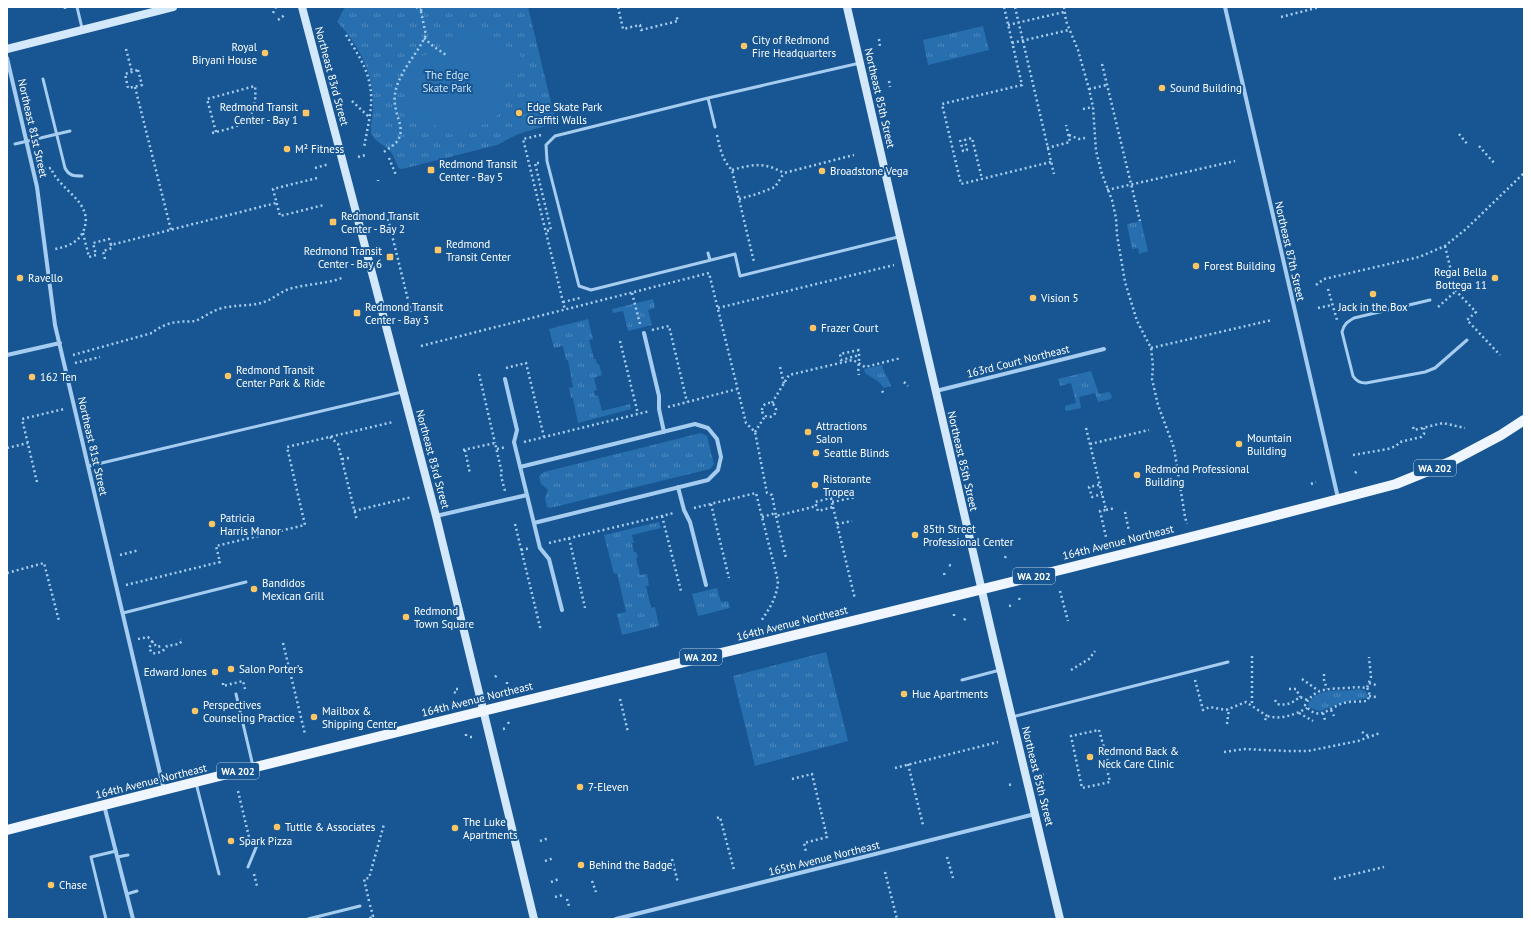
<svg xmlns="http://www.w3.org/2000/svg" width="1531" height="926" viewBox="0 0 1531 926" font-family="'PT Sans',sans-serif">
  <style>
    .grass { fill: url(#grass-tufts) }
    .pitch { fill: #276fae }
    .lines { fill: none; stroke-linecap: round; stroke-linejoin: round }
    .path { stroke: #a6cdf0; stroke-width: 2.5; stroke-dasharray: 2 3; stroke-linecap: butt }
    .lane { stroke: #a6cdf0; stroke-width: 3 }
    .street { stroke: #a6cdf0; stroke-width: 4 }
    .secondary { stroke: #d4e8fb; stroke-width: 8 }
    .primary { stroke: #eff6ff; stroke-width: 10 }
    .poi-dot { fill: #ffc665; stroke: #175692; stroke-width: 1.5 }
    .labels { text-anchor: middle; stroke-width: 4; stroke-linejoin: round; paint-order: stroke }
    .shield { fill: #175692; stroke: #b9ccde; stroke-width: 1 }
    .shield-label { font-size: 10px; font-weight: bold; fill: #fff }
    .poi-label { font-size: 11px; fill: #fff; stroke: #175692; text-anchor: start }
    .park-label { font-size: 11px; fill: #cce5fb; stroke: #175692 }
    .street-label { font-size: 11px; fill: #fff; stroke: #175692 }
  </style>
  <defs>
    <pattern id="grass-tufts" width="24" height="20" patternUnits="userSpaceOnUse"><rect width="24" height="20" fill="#276fae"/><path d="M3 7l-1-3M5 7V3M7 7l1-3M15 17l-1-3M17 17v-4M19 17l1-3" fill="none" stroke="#528cbe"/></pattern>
  </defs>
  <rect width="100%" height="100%" fill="#175692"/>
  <!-- grass -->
  <path class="grass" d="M345,7H528L556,123L518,134L497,145L402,169L398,168C396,162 394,156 390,151C384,144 372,141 371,132C370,123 374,113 373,104C373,72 359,45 337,22Z
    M983,26L989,50L928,65L923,40Z
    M1141,221L1148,251L1139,254L1138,248L1132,249L1127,224Z
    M653,299L655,308L648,310L652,325L628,331L623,311L613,313L612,309Z
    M588,319L593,339L589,340L594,359H596L597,364H599L602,375L594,378L597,390L594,391L595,396L598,395L602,411L630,404L631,409L578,423L573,398H571L569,388L573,387L568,360H566L563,346L554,348L549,329Z
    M882,365C884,374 889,378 891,386L884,388L879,382L865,373L864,369Z
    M1091,371L1099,394L1109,392L1112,396L1111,399L1098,402L1095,393L1079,397L1081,408L1067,411L1065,410V406L1076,403L1071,383L1060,386L1058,379Z
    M701,433L707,436L714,464L710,469L550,508L547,507L545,498L548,490L541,484L539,476L544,472Z
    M659,522L661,528L632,535L634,543H632L634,552H636L638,557L636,558L640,575L647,574L649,585L646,586L651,608L655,607L659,626L622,635L617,614L626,612L617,573L614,574L604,535Z
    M717,588L721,602L728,601L730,608L698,616L692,594Z
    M826,652L848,741L755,766L733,676Z
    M1359,689L1365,691L1368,694L1367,698L1345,702L1320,711L1310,708L1308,705C1317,685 1342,693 1359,689Z"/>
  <!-- pitch -->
  <path class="pitch" d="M471,32C482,33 489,35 494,45C506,45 521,47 522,61C522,65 521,70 519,73C514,78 507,80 502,83C503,98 505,114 489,122C484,125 479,126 473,124C470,131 465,136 457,136C450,136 417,115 412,109C407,103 405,96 405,89L399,87L411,63L416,57L430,54L442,61C450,50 456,35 471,32Z"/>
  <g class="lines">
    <!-- path -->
    <path class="path" d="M65,7V10
      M416,7L421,10L423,7
      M618,7L623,29L640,25L641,30L678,21L676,15
      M1004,7L1022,85L942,104L961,184L1051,162
      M1015,7L1054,174
      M1064,7L1066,21L1078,50L1089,89L1093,107L1096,151L1102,174L1112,200L1116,218L1117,235L1125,282L1137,321L1151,348L1153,366L1152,379L1158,405L1174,448L1185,517L1187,524
      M273,13L276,7
      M1281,17L1320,7
      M278,20L286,14
      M1008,25L1064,12
      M346,35C356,51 367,67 370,86C374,106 367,128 364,148
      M424,38L433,46L446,55
      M879,39L880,47
      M1012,43L1069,30
      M126,49L132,72
      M1102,64L1140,221
      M138,70L142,85L128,88L125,74Z
      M889,81L890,87
      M135,87L171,230
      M1089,89L1107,85
      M352,101L369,117
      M1083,109L1093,107
      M253,110L276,104L279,115
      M216,132L207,99L255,86
      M212,133C242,126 258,122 255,85
      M1459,134L1468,145
      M541,135L523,139L565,310
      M717,135C720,148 722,160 732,170L754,262
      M1069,135L1079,139L1085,138
      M960,140L963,151L967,150L965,140L972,138L982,179
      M1479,146L1495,164
      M1047,148L1070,142L1066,125
      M384,152C389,148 395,145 398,140C404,130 398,120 396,110C394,102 394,94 397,86C403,67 418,53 426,35L420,7
      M358,157L366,155
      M389,158L396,175
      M539,163H535L551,230L546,231
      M315,168L329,164
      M44,169L51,168C59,191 96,202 83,232C78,243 66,247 55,249
      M732,170C753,164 764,162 784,173L854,155
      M317,178L273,189L280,216L324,205
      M378,181V180
      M1107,190L1235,161
      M739,199L757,194L775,187L784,173
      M388,219L411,312
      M83,233L89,257L96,255L93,243L109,239L111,245L276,203
      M1445,246L1456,291L1476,312L1467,320L1500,355
      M105,259L103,251L112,248L111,245
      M1316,285L1324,279L1419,257L1445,246L1466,229L1524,173
      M1328,289L1337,320
      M632,293L640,324
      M563,302L580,298
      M1438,307L1456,291
      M718,308L894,265
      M1318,308L1332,305
      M652,330L669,326L687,402
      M620,341L638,414
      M421,346L709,273L746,423L755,432L767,493L772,495L776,516L817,506
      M1151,348L1272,320
      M858,349C861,358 857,366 859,375
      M859,350L840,354L841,360L860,355
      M73,355L152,333C159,327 170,322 179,322C185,321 190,322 195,321C203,318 210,312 219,309C234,304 250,307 264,302C273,299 280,292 289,289C306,284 325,284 342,278
      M75,363L100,357
      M780,367L784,384
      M506,368L526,363L544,437
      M479,374L495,443
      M904,382L908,386
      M882,391L885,395
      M762 410a7 7 0 1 1 14 0a7 7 0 1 1-14 0Z
      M772,403L789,375L853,360L865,367L901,358
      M668,407L737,389
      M1413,427L1414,430L1443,423L1465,428
      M1086,428L1106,510L1100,511L1106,537
      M755,432L765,416
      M330,437L338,444L357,521
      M524,442L650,411
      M1090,444L1149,430
      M7,448L28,443
      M497,449L506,447
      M463,450L495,443L502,473L501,476L505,491
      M465,450L470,474
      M1353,455L1388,449L1396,446L1400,442L1421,437L1424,434V428
      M342,459L349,458
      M1355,473L1358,470
      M37,482L22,419L64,409
      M1311,484L1316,482
      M1099,485L1089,487L1092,497L1102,494
      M831,498L833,507L818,511L815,502Z
      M832,502L856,497
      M711,504L729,578
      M833,507L855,599
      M694,508L756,493L778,581C777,597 770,608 761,621
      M1106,510L1115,508
      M354,511L412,497
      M1125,512L1129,531
      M662,516L681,591
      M776,516L786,558
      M762,517L776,513
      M515,524L541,631
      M837,524L852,521
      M569,538L585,608
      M549,543L674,513
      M521,550L530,548
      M120,555L139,550
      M1005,558L1006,555
      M949,565L952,566
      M7,573L44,563L59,621
      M944,573L945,577
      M126,585L220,562L216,546L305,525L287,447L393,422
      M1060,591L1068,621
      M1019,598L1020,601
      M1009,606L1014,605
      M954,614V616
      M964,620L966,618
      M138,639L148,637L157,647L161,646V644
      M153,641L149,648L152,653C159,654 164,651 167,646L179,644L182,641L181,639
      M283,643L305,734
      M1252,656V706
      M1071,670L1089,659L1095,651
      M1324,674V680L1327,689
      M495,677L497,675
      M1302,679L1319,691
      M1195,680L1203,710L1210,707L1226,710L1246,702L1267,716
      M223,683V686L243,681L245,689
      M1369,683L1376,685
      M507,684V680
      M1367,688C1370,692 1370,696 1367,701C1360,702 1351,701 1344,703C1329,707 1319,723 1305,705C1315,687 1330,689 1347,688C1354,687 1360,687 1367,688L1371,677L1369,657
      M456,689H458
      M1289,689H1296L1300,697
      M454,692L456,693
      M1369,696L1374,697L1377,696
      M620,699L628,732
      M1275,700L1277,704C1287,706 1292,703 1300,697L1307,700
      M1331,710L1334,716
      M1299,713L1313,721
      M1323,713L1325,720
      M1265,720L1267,716C1281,720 1294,715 1307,708
      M508,722L510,726
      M1227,724L1229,709
      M503,729L507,728
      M1099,730L1108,762L1106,765L1110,782L1082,788L1071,736Z
      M1362,732L1370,737
      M466,734V736
      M470,737H473
      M1224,752L1245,749L1287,751H1308L1358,741L1380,733
      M908,764L923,825
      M895,768L998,742
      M1042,775L1047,774
      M792,779L812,774L827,837L804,843L806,852
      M1009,785L1013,784
      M238,791L249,837
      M717,818L720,817L734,870
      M540,841L549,838
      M947,857L953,878
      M672,859L678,883
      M545,861L554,858
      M885,872L897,919
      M254,874L257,886
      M1334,879L1384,867
      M592,881L596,892
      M551,882L559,879
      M555,897L563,895
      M567,899L569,906
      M369,901L364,879L369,878L384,824
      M370,905L373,916H370L371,919"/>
    <!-- lane -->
    <path class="lane" d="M77,7L82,28
      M860,63L708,98L555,136L546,145L547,161L579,286L591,290L735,254L740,276L898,237
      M43,79L65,168C69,176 74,176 82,176
      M708,98L715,127
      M15,144L70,131
      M708,253L710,260
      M1430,300L1354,318C1347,322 1344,324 1342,332L1353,376C1356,381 1360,383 1366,383L1425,372L1435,368L1467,340
      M89,466L402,392
      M123,613L246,582
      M962,680L1000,670
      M236,694L253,766
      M1012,717L1228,662
      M196,783L219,874
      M117,857L128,855
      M248,867L260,838
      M127,894L137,891
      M106,919L91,857L116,851
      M308,919L360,906"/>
    <!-- street -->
    <path class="street" d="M1225,7L1338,498
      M7,58L37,187L55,325L164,790
      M644,333L659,396V409L664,432
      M7,355L60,343
      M505,379L517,430L514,442L540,548L549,559L562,610
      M936,391L1104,349
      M520,467L695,424L708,428L717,439L721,457L718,470L708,480L534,523
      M678,487L684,510L690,522L706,585
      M436,516L527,495
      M104,805L133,919
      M616,919L1035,814"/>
    <!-- secondary -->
    <path class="secondary" d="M302,7L436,516L534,919
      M847,7L994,643L1060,919
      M7,49L173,7"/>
    <!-- primary -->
    <path class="primary" d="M7,830C469,710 934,606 1396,484L1450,462L1501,435L1524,420"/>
  </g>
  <!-- markers -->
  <g class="poi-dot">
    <circle cx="744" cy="46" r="4"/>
    <circle cx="265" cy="53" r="4"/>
    <circle cx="1162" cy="88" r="4"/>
    <rect x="302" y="109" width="8" height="8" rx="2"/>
    <circle cx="519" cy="113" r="4"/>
    <circle cx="287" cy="149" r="4"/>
    <rect x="427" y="166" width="8" height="8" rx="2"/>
    <circle cx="822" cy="171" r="4"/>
    <rect x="329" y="218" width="8" height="8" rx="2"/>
    <rect x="434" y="246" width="8" height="8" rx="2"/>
    <rect x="386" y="253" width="8" height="8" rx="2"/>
    <circle cx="1196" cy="266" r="4"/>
    <circle cx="20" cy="278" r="4"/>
    <circle cx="1495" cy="278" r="4"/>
    <circle cx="1373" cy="294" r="4"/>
    <circle cx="1033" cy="298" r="4"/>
    <rect x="353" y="309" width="8" height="8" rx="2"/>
    <circle cx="813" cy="328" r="4"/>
    <circle cx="228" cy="376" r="4"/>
    <circle cx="32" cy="377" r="4"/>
    <circle cx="808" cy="432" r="4"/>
    <circle cx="1239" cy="444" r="4"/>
    <circle cx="816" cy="453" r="4"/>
    <circle cx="1137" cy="475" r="4"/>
    <circle cx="815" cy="485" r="4"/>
    <circle cx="212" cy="524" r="4"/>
    <circle cx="915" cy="535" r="4"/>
    <circle cx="254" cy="589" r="4"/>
    <circle cx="406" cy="617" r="4"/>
    <circle cx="231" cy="669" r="4"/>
    <circle cx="215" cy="672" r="4"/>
    <circle cx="904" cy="694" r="4"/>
    <circle cx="195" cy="711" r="4"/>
    <circle cx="314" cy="717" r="4"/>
    <circle cx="1090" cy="757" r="4"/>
    <circle cx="580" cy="787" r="4"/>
    <circle cx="277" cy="827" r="4"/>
    <circle cx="455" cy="828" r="4"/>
    <circle cx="231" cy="841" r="4"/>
    <circle cx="581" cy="865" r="4"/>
    <circle cx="51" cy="885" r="4"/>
  </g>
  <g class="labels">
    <!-- shield labels -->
    <g class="shield">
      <rect x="1414" y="460" width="42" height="16" rx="3"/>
      <rect x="1013" y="568" width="42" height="16" rx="3"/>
      <rect x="680" y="649" width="42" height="16" rx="3"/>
      <rect x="217" y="763" width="42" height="16" rx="3"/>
    </g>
    <g class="shield-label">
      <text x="1435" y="472">WA 202</text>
      <text x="1034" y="580">WA 202</text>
      <text x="701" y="661">WA 202</text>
      <text x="238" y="775">WA 202</text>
    </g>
    <!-- poi labels -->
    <g class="poi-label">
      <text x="752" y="44">City of Redmond<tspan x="752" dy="13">Fire Headquarters</tspan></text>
      <text x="257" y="51" text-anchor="end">Royal<tspan x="257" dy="13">Biryani House</tspan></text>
      <text x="1170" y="92">Sound Building</text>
      <text x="298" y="111" text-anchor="end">Redmond Transit<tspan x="298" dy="13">Center - Bay 1</tspan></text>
      <text x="527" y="111">Edge Skate Park<tspan x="527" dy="13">Graffiti Walls</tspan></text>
      <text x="295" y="153">M² Fitness</text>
      <text x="439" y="168">Redmond Transit<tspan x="439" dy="13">Center - Bay 5</tspan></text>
      <text x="830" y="175">Broadstone Vega</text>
      <text x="341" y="220">Redmond Transit<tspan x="341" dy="13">Center - Bay 2</tspan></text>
      <text x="446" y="248">Redmond<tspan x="446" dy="13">Transit Center</tspan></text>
      <text x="382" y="255" text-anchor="end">Redmond Transit<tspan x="382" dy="13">Center - Bay 6</tspan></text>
      <text x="1204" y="270">Forest Building</text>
      <text x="1487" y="276" text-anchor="end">Regal Bella<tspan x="1487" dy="13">Bottega 11</tspan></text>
      <text x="28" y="282">Ravello</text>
      <text x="1041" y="302">Vision 5</text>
      <text x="365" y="311">Redmond Transit<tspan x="365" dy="13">Center - Bay 3</tspan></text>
      <text x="1373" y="311" text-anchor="middle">Jack in the Box</text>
      <text x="821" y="332">Frazer Court</text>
      <text x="236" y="374">Redmond Transit<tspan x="236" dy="13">Center Park &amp; Ride</tspan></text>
      <text x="40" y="381">162 Ten</text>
      <text x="816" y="430">Attractions<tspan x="816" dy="13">Salon</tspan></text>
      <text x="1247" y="442">Mountain<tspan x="1247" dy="13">Building</tspan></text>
      <text x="824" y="457">Seattle Blinds</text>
      <text x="1145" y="473">Redmond Professional<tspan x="1145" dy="13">Building</tspan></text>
      <text x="823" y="483">Ristorante<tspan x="823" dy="13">Tropea</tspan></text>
      <text x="220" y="522">Patricia<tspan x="220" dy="13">Harris Manor</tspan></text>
      <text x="923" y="533">85th Street<tspan x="923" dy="13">Professional Center</tspan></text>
      <text x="262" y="587">Bandidos<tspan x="262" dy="13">Mexican Grill</tspan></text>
      <text x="414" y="615">Redmond<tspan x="414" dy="13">Town Square</tspan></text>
      <text x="239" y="673">Salon Porter’s</text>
      <text x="207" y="676" text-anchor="end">Edward Jones</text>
      <text x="912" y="698">Hue Apartments</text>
      <text x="203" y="709">Perspectives<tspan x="203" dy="13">Counseling Practice</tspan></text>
      <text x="322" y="715">Mailbox &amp;<tspan x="322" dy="13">Shipping Center</tspan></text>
      <text x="1098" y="755">Redmond Back &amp;<tspan x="1098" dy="13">Neck Care Clinic</tspan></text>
      <text x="588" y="791">7-Eleven</text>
      <text x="463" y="826">The Luke<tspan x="463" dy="13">Apartments</tspan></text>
      <text x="285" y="831">Tuttle &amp; Associates</text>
      <text x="239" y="845">Spark Pizza</text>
      <text x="589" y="869">Behind the Badge</text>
      <text x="59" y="889">Chase</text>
    </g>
    <!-- park labels -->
    <g class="park-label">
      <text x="447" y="79">The Edge<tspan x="447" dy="13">Skate Park</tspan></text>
    </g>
    <!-- street labels -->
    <g class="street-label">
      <text transform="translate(332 76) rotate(75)" y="4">Northeast 83rd Street</text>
      <text transform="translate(880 98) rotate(77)" y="4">Northeast 85th Street</text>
      <text transform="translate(33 128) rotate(77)" y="4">Northeast 81st Street</text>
      <text transform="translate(1290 251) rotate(77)" y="4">Northeast 87th Street</text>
      <text transform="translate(1018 361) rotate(-14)" y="4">163rd Court Northeast</text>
      <text transform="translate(93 446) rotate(77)" y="4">Northeast 81st Street</text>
      <text transform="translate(433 459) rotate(75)" y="4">Northeast 83rd Street</text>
      <text transform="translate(963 461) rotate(77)" y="4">Northeast 85th Street</text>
      <text transform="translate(1118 542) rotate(-14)" y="4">164th Avenue Northeast</text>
      <text transform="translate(792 623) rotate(-14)" y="4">164th Avenue Northeast</text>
      <text transform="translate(477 699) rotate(-14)" y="4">164th Avenue Northeast</text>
      <text transform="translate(1038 776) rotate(76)" y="4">Northeast 85th Street</text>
      <text transform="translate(151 781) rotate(-14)" y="4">164th Avenue Northeast</text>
      <text transform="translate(824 858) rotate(-14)" y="4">165th Avenue Northeast</text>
    </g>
  </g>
  <!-- border -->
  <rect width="1531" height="926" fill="none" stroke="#ffffff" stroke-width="16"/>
</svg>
